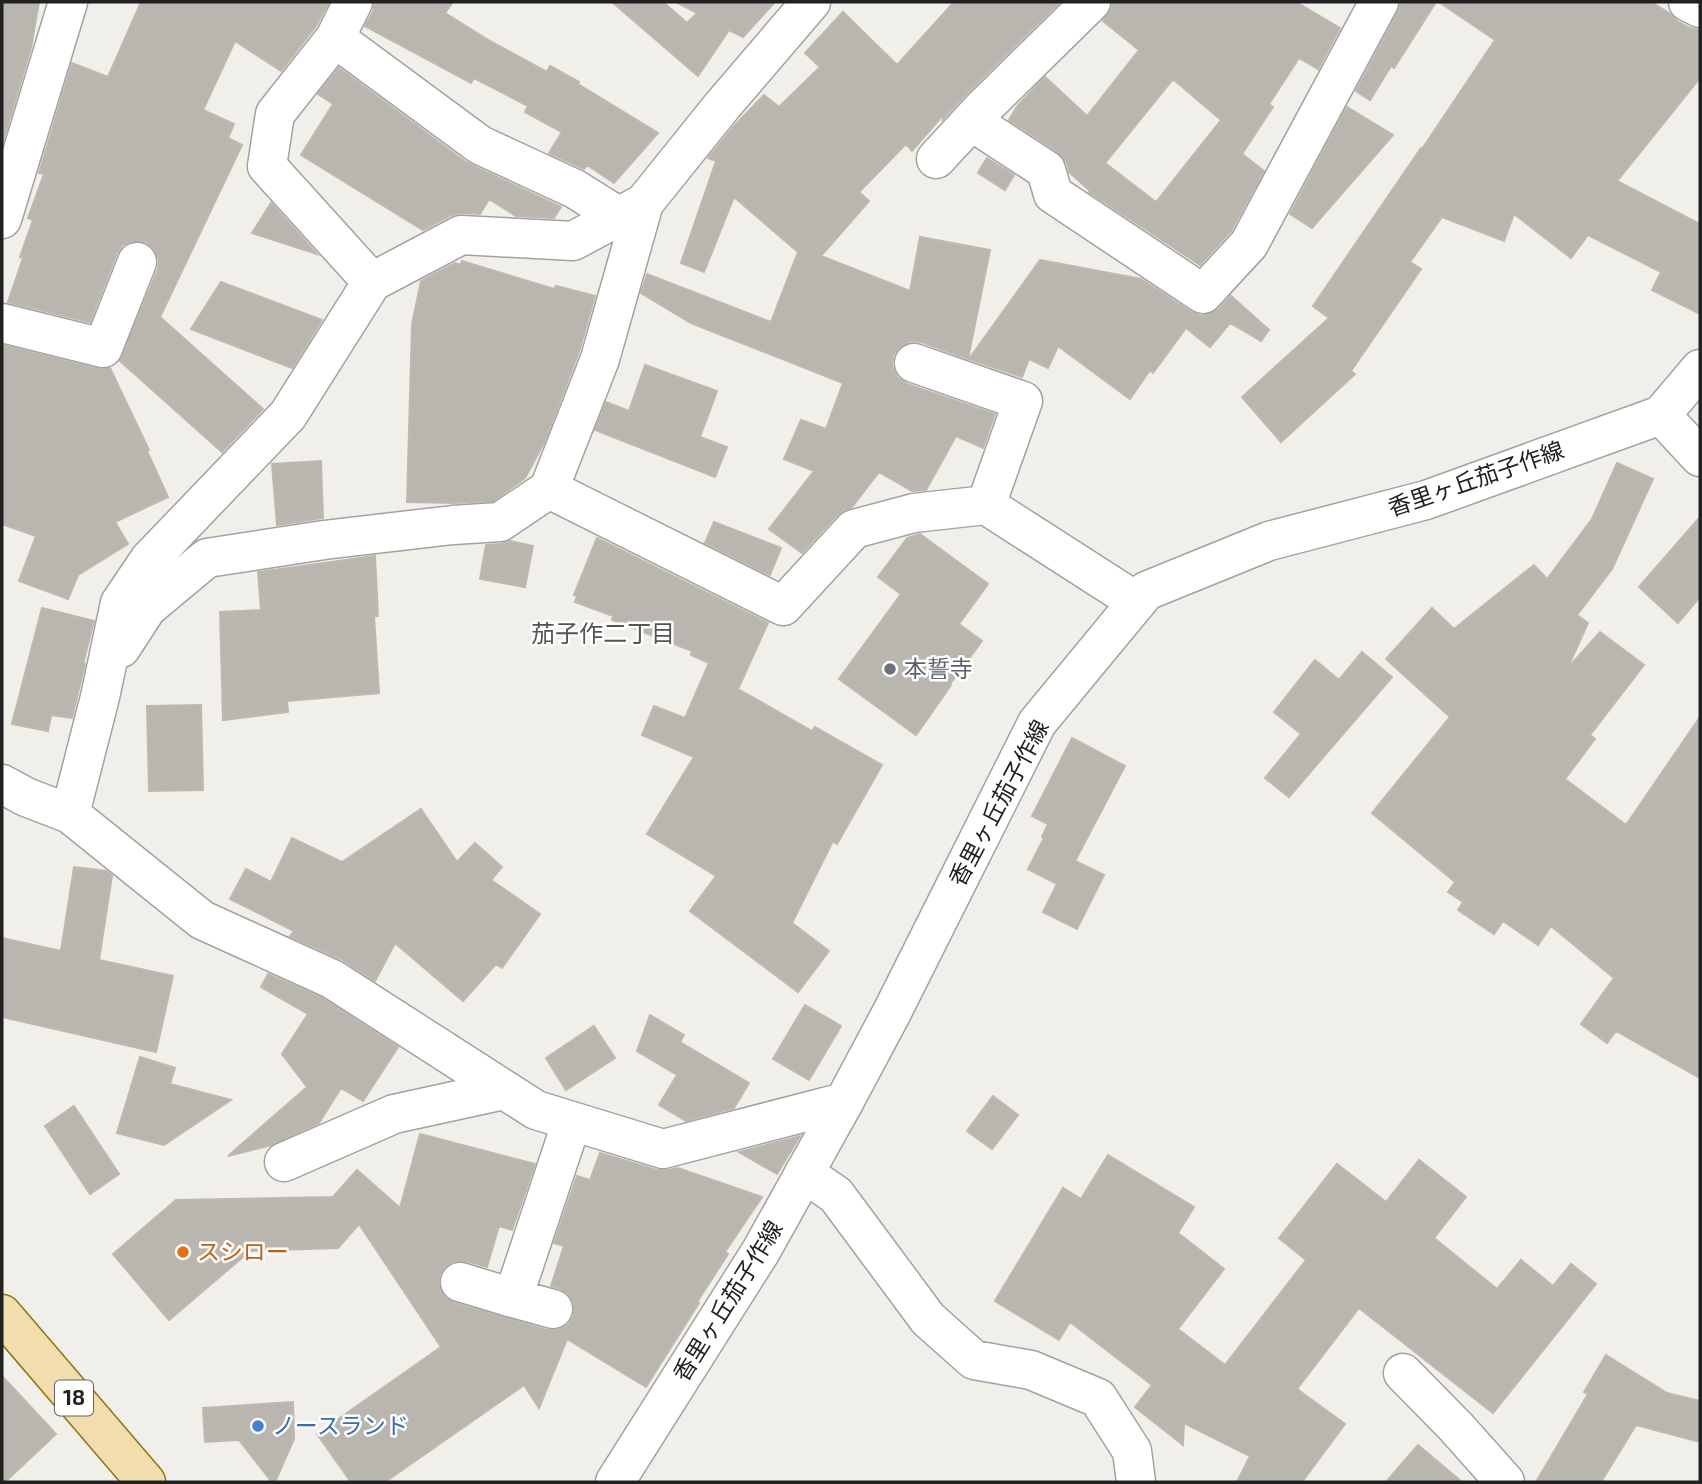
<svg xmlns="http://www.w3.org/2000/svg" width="1702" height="1484" viewBox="0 0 1702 1484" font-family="'Exo 2','Noto Sans JP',sans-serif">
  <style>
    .building { fill: #b9b5af; stroke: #c0b8ad; stroke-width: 2; fill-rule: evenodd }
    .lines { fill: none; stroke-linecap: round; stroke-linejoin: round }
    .minor-casing { stroke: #a2a2a2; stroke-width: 41 }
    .tertiary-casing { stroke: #a2a2a2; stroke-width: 41 }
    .primary-casing { stroke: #8c7612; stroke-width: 41 }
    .minor { stroke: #fff; stroke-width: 38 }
    .tertiary { stroke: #fff; stroke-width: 38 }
    .primary { stroke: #f2dead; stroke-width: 38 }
    .worship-dot { fill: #6b7280; stroke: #fff; stroke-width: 2.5 }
    .food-dot { fill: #e8710a; stroke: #fff; stroke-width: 2.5 }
    .shop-dot { fill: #3f7fe0; stroke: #fff; stroke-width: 2.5 }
    .labels { text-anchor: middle; stroke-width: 5; stroke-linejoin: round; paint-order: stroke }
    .shield { fill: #fff; stroke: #646464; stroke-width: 2 }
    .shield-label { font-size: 21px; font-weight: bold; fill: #212121 }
    .street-label { font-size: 23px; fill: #212121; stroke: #fff }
    .worship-label { font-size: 23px; fill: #5b616d; stroke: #fff; text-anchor: start }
    .food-label { font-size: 23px; fill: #c56008; stroke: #fff; text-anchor: start }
    .shop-label { font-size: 23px; fill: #366cbe; stroke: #fff; text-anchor: start }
    .neighbourhood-label { font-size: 24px; fill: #545454; stroke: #fff }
  </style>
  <rect width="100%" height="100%" fill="#f0efe9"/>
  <!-- building -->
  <path class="building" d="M2,2H39L31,48L2,145Z
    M141,2H329L316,26L281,71L235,41L203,110L234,124L228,138L242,145L160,317L263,409L222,452L120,361L158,269L159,259L154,249L146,242L133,241L123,245L117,253L90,322L8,302L23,258L20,257L33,220L28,218L44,174L39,173L72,63L108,77Z
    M375,2H453L445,13L490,41L547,72L550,66L579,82L578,84L658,133L614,183L587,165L584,169L549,153L562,132L525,112L528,106L474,78L471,83L365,26L373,12Z
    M612,2H663L687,23L697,13L676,2H775L743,37L729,30L698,76Z
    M954,2H1060L969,91L943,119L944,114L912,151L906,144L859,192L869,201L821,256L910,291L920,237L990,250L968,359L921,342L911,341L899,347L893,356L892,366L897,377L907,384L995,414L983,448L956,436L926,490L912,491L879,472L852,507L838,514L802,553L769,529L814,471L784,459L801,420L826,429L843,383L691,323L641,293L647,274L771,322L798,252L734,197L704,272L681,263L716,161L708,158L735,125L764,95L779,107L820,67L805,53L843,12L897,65Z
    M1112,2H1296L1340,28L1318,69L1299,58L1269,104L1273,107L1242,154L1264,171L1231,231L1200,265L1089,192L1090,191L1069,172L1067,163L1058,152L1009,120L1018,105L1045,77L1087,116L1139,50L1103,21L1112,8ZM1173,79L1221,120L1156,202L1105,163Z
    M1401,2H1436L1394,68L1391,66L1370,100L1356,91L1398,12Z
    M1439,2H1651L1669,13L1678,22L1690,28L1700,30V78L1617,181L1700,224V314L1652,290L1661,272L1588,235L1571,258L1514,214L1504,241L1442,217L1410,262L1421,269L1351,371L1355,374L1281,442L1242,397L1329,318L1313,306L1421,148L1422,149L1495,40Z
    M339,68L467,163L561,207L554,218L516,216L489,199L480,214L462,213L451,215L423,230L301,155L333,104L318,94Z
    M1347,107L1393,135L1312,228L1290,214Z
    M987,158L1014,175L1005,190L978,173Z
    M271,203L317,254L252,233Z
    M1040,260L1141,279L1191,312L1200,316L1211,314L1219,309L1231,296L1269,330L1261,341L1230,323L1210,347L1186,328L1153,373L1150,370L1130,399L1058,346L1048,368L1029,359L1022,377L969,359Z
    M462,261L554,289L556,286L595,296L579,352L544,443L525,478L493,501L455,503L407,502L412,324L421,281L455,263L461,265Z
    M221,282L322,320L292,368L191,329Z
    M2,345L98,369L110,368L149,450L147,451L168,497L115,522L128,544L78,575L68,599L19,581L36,536L2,524Z
    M645,365L717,391L700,437L727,447L715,477L595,430L606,402L629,411Z
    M321,461L323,518L277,525L272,464Z
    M1617,463L1653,479L1612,569L1577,615L1588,623L1567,669L1600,632L1644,665L1590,735L1595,739L1565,779L1626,825L1700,717V1078L1616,1031L1607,1043L1581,1024L1614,978L1551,926L1538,945L1503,921L1494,934L1458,910L1463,902L1448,892L1455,882L1372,813L1450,717L1386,659L1432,608L1454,629L1534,565L1547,579L1592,519Z
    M1700,517V597L1678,623L1639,587Z
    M714,522L781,548L770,575L705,543Z
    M920,534L988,584L959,624L982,641L950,684L951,685L916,735L839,679L901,594L878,577L907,538Z
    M597,538L768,623L738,689L812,731L815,727L882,765L837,844L833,841L792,923L829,951L798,992L690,911L716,876L647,834L694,757L642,735L654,706L685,718L709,663L691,655L692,651L612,620L613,616L575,602L577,596L574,595Z
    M510,541L533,546L525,587L480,579L486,545L501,544Z
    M375,556L378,616H374L379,693L287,701L288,712L223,720L220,612L261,610L258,572Z
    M42,608L94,621L83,664H85L72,718L51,715L48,731L12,724Z
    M1362,652L1392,677L1289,797L1265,778L1301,734L1274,712L1315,660L1339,680Z
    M201,705L203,790L149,791L147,706Z
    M1072,738L1125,766L1075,861L1104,875L1077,929L1043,912L1057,884L1028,869L1044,838L1042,837L1048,824L1032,816Z
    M421,809L457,862L475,843L502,867L491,880L540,914L502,968L496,964L463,1001L395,943L375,981L341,959L290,936L294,931L230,899L246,869L271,882L292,838L342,862Z
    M74,867L106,871L112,876L99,960L173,976L156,1052L2,1017V938L61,951Z
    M268,974L322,998L398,1047L363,1101L341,1088L319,1123L272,1145L228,1156L307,1087L282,1054L308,1014L261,987Z
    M805,1005L841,1026L809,1080L773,1059Z
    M650,1015L684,1035L680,1042L749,1083L734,1108L686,1121L659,1105L677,1075L637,1051Z
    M594,1026L615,1058L566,1090L546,1058Z
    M140,1057L175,1068L170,1084L231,1100L164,1145L117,1133Z
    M993,1096L1018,1115L992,1149L967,1131Z
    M74,1106L119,1174L90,1194L45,1126Z
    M420,1134L535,1164L512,1230L499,1226L487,1267L466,1261H454L445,1267L439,1275V1286L444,1296L454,1303L547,1330H559L569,1324L574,1315V1304L569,1294L559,1288L551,1286L564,1246L554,1243L577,1176L590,1180L600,1153L657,1170H668L678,1168L762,1197L725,1252L728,1254L697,1302L699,1303L646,1387L567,1339L539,1408L524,1385L385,1482H351L317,1434L441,1347L359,1224L338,1248L250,1251L169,1320L113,1254L176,1200L333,1197L357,1170L400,1208Z
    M800,1136L777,1174L739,1152Z
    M1108,1155L1194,1207L1178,1233L1224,1269L1178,1329L1225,1365L1306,1260L1279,1238L1337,1164L1386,1202L1419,1160L1466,1197L1434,1238L1497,1289L1521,1260L1553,1286L1571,1264L1596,1284L1493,1413L1359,1308L1297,1389L1345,1424L1302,1482H1237L1250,1456L1184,1423L1183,1445L1135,1407L1152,1385L1070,1322L1059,1340L995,1301L1063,1188L1081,1199Z
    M1606,1355L1667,1393L1700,1401V1442L1636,1425L1601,1482H1536L1588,1394L1584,1392Z
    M2,1376L56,1434L5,1482H2Z
    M293,1402L294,1439L275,1482H272L239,1440L205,1442L203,1408Z
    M1418,1445L1462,1482H1386Z"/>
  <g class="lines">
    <!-- minor casing -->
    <g class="minor-casing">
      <path id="minor" d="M353,2L335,38L275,114L267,166L372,282
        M1688,2L1700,8
        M335,38L480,145L575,189L618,216
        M971,121L1046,170L1053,194L1203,294L1249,244L1379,2
        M936,159L984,107L1091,2
        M2,219L68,2
        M2,323L103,348L137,262
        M914,363L1023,401L986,505
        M1661,415L1700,457
        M549,489L783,606L854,529L914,513L986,505L1137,602
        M121,648L147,608L207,558L324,540L453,525L500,522L549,489L600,359L644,203
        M2,784L26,797L70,814L202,920L332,979L536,1110L663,1149L844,1102
        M70,814L100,697L120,603L149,560L288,415L372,282L461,235L573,241L644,203L722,106L811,2
        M284,1162L394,1114L504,1090
        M804,1173L836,1195L928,1319L974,1360L1031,1370L1098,1398L1132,1451L1136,1482
        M460,1282L513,1298L572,1121
        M513,1298L553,1309
        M1403,1373L1456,1427L1505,1482"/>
    </g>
    <!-- tertiary casing -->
    <g class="tertiary-casing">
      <path id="tertiary" d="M615,1482L761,1251L844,1102L892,1012L1037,723L1146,591L1269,541L1426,500L1661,415L1700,369"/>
    </g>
    <!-- primary casing -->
    <g class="primary-casing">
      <path id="primary" d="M2,1314L146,1482"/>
    </g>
    <!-- minor -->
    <use href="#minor" class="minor"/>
    <!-- tertiary -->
    <use href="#tertiary" class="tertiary"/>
    <!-- primary -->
    <use href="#primary" class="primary"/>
  </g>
  <!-- markers -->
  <circle class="worship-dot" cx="890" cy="669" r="7"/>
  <circle class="food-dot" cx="183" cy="1252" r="7"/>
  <circle class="shop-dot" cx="258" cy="1426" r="7"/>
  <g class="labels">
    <!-- shield labels -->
    <rect class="shield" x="55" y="1380.5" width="38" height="35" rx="5"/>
    <g class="shield-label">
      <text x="74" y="1405">18</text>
    </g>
    <!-- street labels -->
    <g class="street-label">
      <text transform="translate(1476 479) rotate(-19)" y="8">香里ヶ丘茄子作線</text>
      <text transform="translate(999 803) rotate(-62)" y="8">香里ヶ丘茄子作線</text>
      <text transform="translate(728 1301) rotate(-58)" y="8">香里ヶ丘茄子作線</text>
    </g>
    <!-- worship labels -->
    <g class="worship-label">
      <text x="904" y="677">本誓寺</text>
    </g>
    <!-- food labels -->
    <g class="food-label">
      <text x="197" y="1260">スシロー</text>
    </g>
    <!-- shop labels -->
    <g class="shop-label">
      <text x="272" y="1434">ノースランド</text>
    </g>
    <!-- neighbourhood labels -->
    <g class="neighbourhood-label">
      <text x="603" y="642">茄子作二丁目</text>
    </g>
  </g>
  <!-- border -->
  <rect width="1702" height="1484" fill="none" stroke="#212121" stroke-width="7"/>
</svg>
